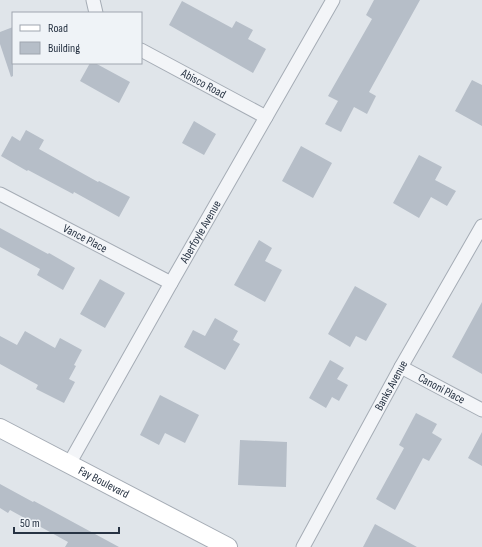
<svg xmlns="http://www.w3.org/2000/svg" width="482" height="547" viewBox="0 0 482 547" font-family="'Sofia Sans Condensed',sans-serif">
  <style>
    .building { fill: #b6bec8 }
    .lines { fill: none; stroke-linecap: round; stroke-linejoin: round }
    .street-casing { stroke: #a5acb5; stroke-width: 15 }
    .secondary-casing { stroke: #a5acb5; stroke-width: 20 }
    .street { stroke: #f3f5f8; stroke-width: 13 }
    .secondary { stroke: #fff; stroke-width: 18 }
    .labels { text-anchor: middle; stroke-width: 4; stroke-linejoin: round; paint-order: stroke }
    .street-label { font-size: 12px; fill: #273343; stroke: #eff3f7 }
  </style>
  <rect width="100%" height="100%" fill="#e0e5ea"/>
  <!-- building -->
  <path class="building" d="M374,0H420L369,92L376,96L367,114L354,107L341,132L325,124L338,101L328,96L372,19L366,15Z
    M182,1L232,28L236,21L253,30L248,39L266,49L253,73L169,25Z
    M13,27V76L11,77L0,44V32Z
    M90,63H95L130,82L119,103L80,81Z
    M472,80L482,85V126L455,111Z
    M194,121L216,134L204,155L182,143Z
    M26,130L44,140L39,149L98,182L99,181L130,197L119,217L74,192L73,194L28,170L27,171L1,156L12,136L20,141Z
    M301,146L332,163L313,198L282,181Z
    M419,155L442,167L435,180L456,191L447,206L431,197L419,218L393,203Z
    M0,228L48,254L49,253L75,268L63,290L37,275L40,269L0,247Z
    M259,240L272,248L265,261L282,270L265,302L234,285Z
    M100,279L125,293L105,328L80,314Z
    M355,286L387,304L366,341L356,336L350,347L328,334Z
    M482,302V374L452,357Z
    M215,318L238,331L233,340L240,344L225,370L184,347L193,330L205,336Z
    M25,331L55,348L60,338L82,350L74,365L76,366L69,379L75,382L64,403L36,389L38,385L0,364V336L17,345Z
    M330,360L344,368L337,379L348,385L339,401L332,397L326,408L309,398Z
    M160,395L199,415L185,443L165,433L159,445L140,435Z
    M416,413L437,424L432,433L442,439L429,461L423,458L395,510L376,499L404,448L399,445Z
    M482,432V466L468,458Z
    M240,440L287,442L286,487L238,485Z
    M0,484L33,502L34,501L119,547H65L68,542L10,510L8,513L0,508Z
    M375,524L417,547H363Z"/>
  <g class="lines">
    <!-- street casing -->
    <g class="street-casing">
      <g id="street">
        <path d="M93,0L96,13"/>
        <path id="s1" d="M141,50L266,117"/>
        <path id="s2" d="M0,194L171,283"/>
        <path id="s3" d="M401,367L482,410"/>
        <path id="s4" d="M69,464L171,283L333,0"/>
        <path id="s5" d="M303,547L401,367L482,226"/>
      </g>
    </g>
    <!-- secondary casing -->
    <g class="secondary-casing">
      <g id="secondary">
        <path id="s6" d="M0,428L228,547"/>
      </g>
    </g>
    <!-- street -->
    <use href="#street" class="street"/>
    <!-- secondary -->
    <use href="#secondary" class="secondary"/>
  </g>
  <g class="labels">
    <!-- street labels -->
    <g class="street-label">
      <text dy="4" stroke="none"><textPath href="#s1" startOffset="71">Abisco Road</textPath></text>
      <text dy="4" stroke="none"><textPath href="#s4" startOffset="267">Aberfoyle Avenue</textPath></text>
      <text dy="4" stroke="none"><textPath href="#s2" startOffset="96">Vance Place</textPath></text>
      <text dy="4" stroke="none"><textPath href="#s5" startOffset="184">Banks Avenue</textPath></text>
      <text dy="4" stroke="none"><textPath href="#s3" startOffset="46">Canoni Place</textPath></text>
      <text dy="4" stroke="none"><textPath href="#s6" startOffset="117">Fay Boulevard</textPath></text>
    </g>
  </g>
  <!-- legend -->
  <rect x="12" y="12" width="130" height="52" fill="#eff3f7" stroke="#9fa6af"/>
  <rect x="20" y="25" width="20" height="6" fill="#ffffff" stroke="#9fa6af"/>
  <text x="48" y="32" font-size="12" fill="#273343">Road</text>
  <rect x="20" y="42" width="20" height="12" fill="#b6bec8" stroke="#9fa6af"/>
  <text x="48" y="52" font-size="12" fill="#273343">Building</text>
  <!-- scale -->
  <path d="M14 527v6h105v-6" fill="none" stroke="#273343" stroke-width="2"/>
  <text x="20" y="527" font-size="12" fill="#273343" stroke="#eff3f7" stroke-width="3" paint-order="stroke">50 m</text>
</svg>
